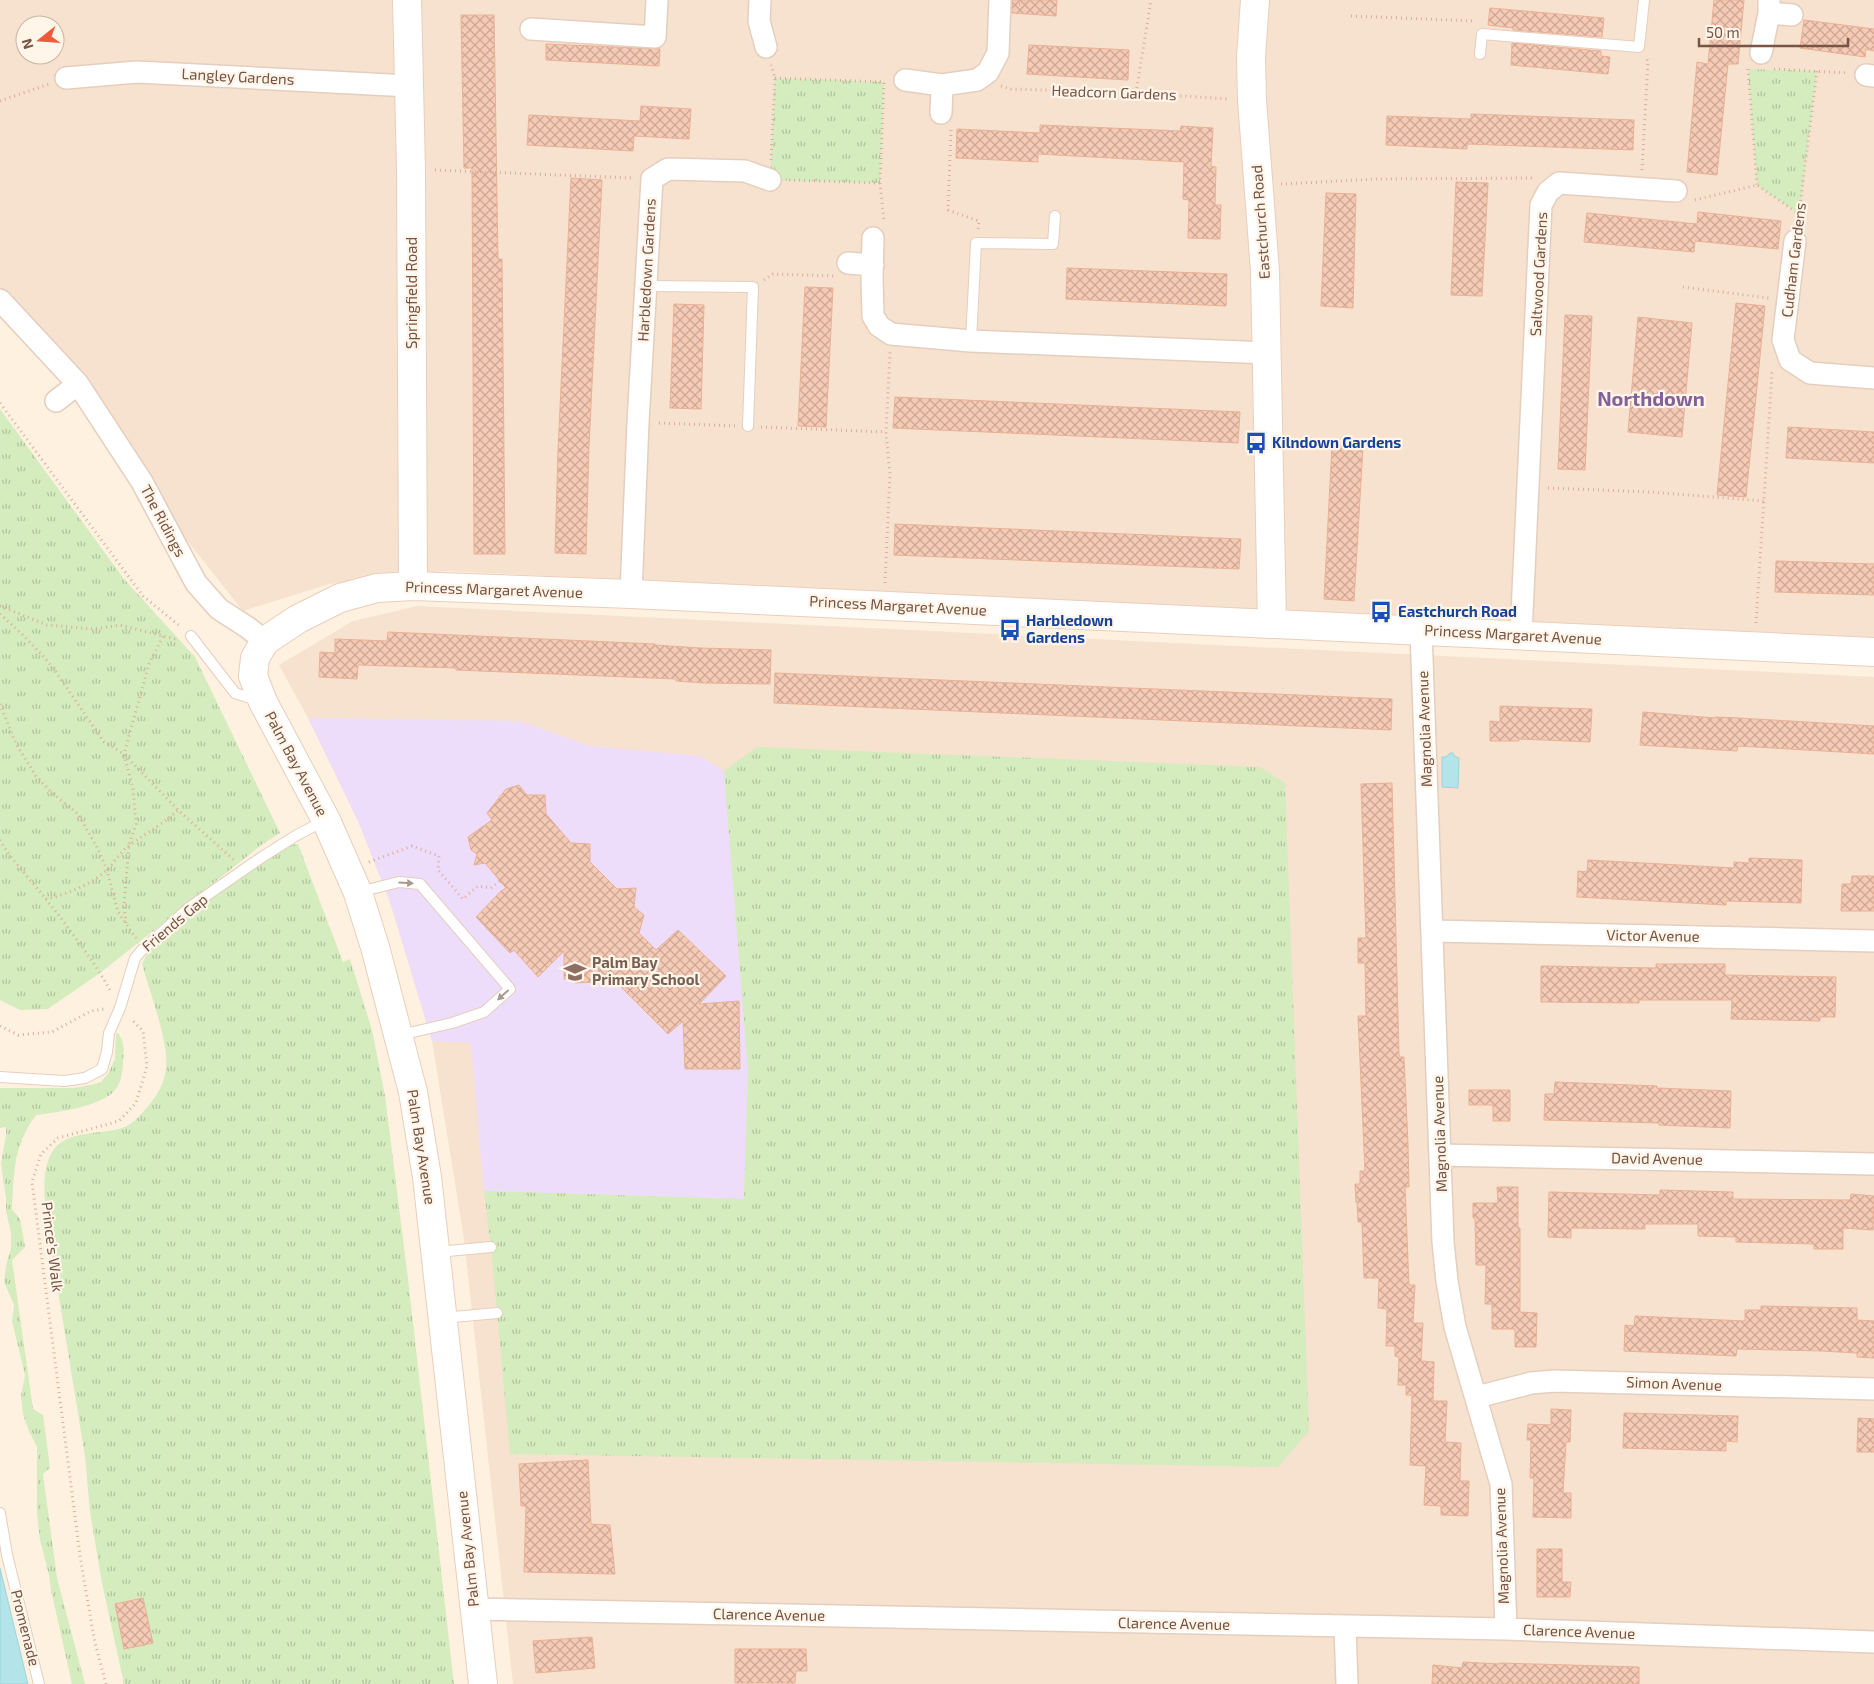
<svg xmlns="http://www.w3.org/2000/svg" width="1874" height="1684" viewBox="0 0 1874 1684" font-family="'Exo 2',sans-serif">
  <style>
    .residential { fill: #f6e2ce; fill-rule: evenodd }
    .education { fill: #eeddfa }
    .grass { fill: url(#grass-tufts) }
    .water { fill: #b3e4e9; stroke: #99d5db }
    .building { fill: url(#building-cross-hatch); stroke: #eab095 }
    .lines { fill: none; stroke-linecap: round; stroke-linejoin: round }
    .lane-casing { stroke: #e5cebe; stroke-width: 12 }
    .street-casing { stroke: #e5cebe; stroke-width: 24 }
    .secondary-casing { stroke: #eacebb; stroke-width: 30 }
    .path { stroke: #daae99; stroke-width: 3; stroke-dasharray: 1 4; stroke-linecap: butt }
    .lane { stroke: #fff; stroke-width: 10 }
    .street { stroke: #fff; stroke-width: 21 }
    .secondary { stroke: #fff; stroke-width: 28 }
    .oneway { fill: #ad988f }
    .labels { text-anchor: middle; stroke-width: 4.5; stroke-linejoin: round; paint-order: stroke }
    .street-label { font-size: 15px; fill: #775445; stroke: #fff5e8 }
    .transit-label { font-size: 15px; font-weight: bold; fill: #164399; stroke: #fff5e8; text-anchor: start }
    .education-label { font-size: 15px; font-weight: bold; fill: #785e54; stroke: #fff5e8; text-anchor: start }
    .district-label { font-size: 20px; font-weight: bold; fill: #84609b; stroke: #fff5e8 }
  </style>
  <defs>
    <pattern id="grass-tufts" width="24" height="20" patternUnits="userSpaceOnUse" patternTransform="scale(1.25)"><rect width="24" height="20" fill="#d4ecbe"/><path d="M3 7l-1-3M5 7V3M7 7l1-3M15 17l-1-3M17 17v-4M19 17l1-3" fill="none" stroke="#b1c29c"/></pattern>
    <pattern id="building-cross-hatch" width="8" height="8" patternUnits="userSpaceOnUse" patternTransform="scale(1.25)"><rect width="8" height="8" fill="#f6cbb6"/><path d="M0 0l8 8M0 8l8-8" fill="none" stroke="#cca796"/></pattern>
  </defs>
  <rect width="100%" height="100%" fill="#fef1e0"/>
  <!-- residential -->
  <path class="residential" d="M0,0H1874V638L444,571L329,584L243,611L0,305ZM25,25H55V55H25Z
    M417,606L1874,677V1684H513L464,1239L432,1041L390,902L358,821L308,718L279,665L353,621Z"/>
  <!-- education -->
  <path class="education" d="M308,718L520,721L590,746L700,756L724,771L748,1070L744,1199L484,1191L471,1043L432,1041L390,902L358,821Z"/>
  <!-- grass -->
  <path class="grass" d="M1748,69L1817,71L1799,214L1757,185Z
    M775,78L884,82L880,183L770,180Z
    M0,409L124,579L195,657L280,833L260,846L100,973L48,1009L20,1010L0,1000Z
    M757,747L1260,767L1285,783L1309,1431L1278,1467L510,1454L491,1247L484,1191L744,1199L748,1070L724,771Z
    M298,844L343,962L350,959L372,1030L385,1096L408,1279L454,1684H124L102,1583L90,1512L85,1456L46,1218C45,1198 41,1173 51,1154C65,1127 103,1137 127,1126C136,1121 142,1113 149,1105C158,1095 165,1081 166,1067C169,1042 149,990 142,964C161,922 249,872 288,845Z
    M116,1033H118C125,1043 124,1050 123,1062C123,1070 121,1083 116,1089C102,1107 58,1112 36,1115C13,1146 14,1173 12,1209L20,1219L25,1247L12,1260L33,1409L43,1415L50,1468L43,1474L57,1578L85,1684H72L51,1590L49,1575L40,1540L37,1514V1447L28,1429L23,1414L21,1396L25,1375L12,1321L14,1305L4,1282L6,1266L11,1248V1233L6,1211V1199L1,1163L6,1135V1127L0,1128V1088H74L100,1083L108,1074L115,1059Z"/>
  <!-- water -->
  <path class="water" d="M1450,753H1453L1455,757L1459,758L1458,788L1442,787V757H1446Z
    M0,1568L28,1684H0Z"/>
  <!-- building -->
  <path class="building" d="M1012,0H1057L1056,16L1012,13Z
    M1714,0H1744L1738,64H1728L1717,175L1687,172L1697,62L1708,64Z
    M1490,8L1604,18L1602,37L1513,30V28L1488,25Z
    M461,15H494L498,259H502L505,554H474L472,168H464Z
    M1804,20L1874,29V51L1866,49L1865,57L1800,48Z
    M1512,43L1601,51V56L1610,57L1608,74L1511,65Z
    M546,44L660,49L659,66L546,60Z
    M1029,45L1129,50L1128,80L1027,74Z
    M641,106L691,109L689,139L634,136L633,151L527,145L529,115L640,121Z
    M1471,114L1634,120L1633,150L1467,144V149L1386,145L1387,116L1471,119Z
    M1040,125L1180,131L1181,126L1213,128L1211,166L1216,167L1215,205H1221L1220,239L1188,238L1189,200L1183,199L1184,162L1038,154V162L956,158L957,129L1040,133Z
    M571,178L602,180L589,446L586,554L555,553L558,450Z
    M1456,182L1488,183L1482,296L1451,295Z
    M1326,193L1356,194L1353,308L1321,306Z
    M1698,212L1781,221L1778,249L1695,241L1694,252L1584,242L1587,213L1697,224Z
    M1067,268L1227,274L1226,306L1066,299Z
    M805,287L833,288L826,427L798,426Z
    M1736,303L1765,306L1746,497L1717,495Z
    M674,304L704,305L701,409L670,408Z
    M1565,315L1592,316L1585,470L1558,469Z
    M1638,317L1692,323L1682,437L1628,432Z
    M895,397L1240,412L1238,443L893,428Z
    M1788,427L1874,432V463L1786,458Z
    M1332,445L1363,447L1354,601L1324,599Z
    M895,524L1241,539L1239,569L894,555Z
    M1776,561L1874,564V595L1775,592Z
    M388,632L655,644V645L700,648L771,650L770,684L704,683L676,681V679L456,670V668L358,665L357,679L319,677L320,652L335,653V639L387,641Z
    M775,673L1392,699L1391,730L774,703Z
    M1500,706L1592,709L1590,742L1519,739V741H1490V721L1500,722Z
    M1643,712L1715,718V717L1739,718L1874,726V754L1738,746L1737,751L1640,745Z
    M1392,783L1399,1055L1400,1057H1404L1408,1144L1409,1187H1405L1409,1285H1415L1413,1323H1423L1421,1361L1434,1362L1433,1401H1447L1445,1442L1461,1443L1460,1481H1469L1468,1516L1441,1515V1506L1424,1505L1426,1466L1410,1465L1412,1395H1406V1385H1398L1399,1357L1395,1356V1346H1386L1387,1309L1378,1308L1379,1278H1364L1362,1222H1358L1357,1202H1356L1355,1184H1360V1171H1365L1358,1016H1366L1365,963H1358V938H1366L1361,784Z
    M519,785L527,795H545L546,814L571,843L590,844V862L617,889L636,888L634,907L644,915L639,933L656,950L678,930L726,976L699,1004L739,1001L740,1069H685L683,1021L668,1034L615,981L575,983L576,980L564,979V951L538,977L514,950L510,953L476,917L501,891L506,888L485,863L474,865L477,854L471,850L468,837L492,820L487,813L506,789Z
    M1749,858L1802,860L1801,903L1726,901V905L1577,897L1578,871L1587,872L1588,860L1734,868V862L1749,863Z
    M1852,876H1874V911H1841L1842,884H1851Z
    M1656,964H1725V975L1836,977L1835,1017H1820V1021L1731,1019L1732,1000H1639V1003L1541,1002V966L1656,968Z
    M1555,1082L1657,1086V1088L1731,1091L1730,1128L1659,1125V1123L1544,1120L1545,1094H1554Z
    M1469,1090H1510V1121H1493V1105H1469Z
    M1497,1187H1518V1228H1520V1312L1537,1313L1536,1347H1515V1329H1492V1304H1485L1486,1265H1476L1475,1218H1473V1203H1498Z
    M1660,1190L1733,1192V1199L1850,1200L1851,1194L1874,1196L1873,1230L1843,1228V1249H1814V1244L1736,1242V1237L1698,1236V1224H1645V1229L1571,1228V1238L1548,1237L1549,1192L1660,1195Z
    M1761,1306L1857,1308V1320L1874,1321V1358L1857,1357V1353L1822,1351L1737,1349L1736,1356L1624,1351L1625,1325L1634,1326L1635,1316L1745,1321V1310H1761Z
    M1551,1409L1571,1410L1570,1442H1566L1563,1493H1571V1518L1533,1517L1534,1478H1530L1531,1440H1527L1528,1424L1551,1425Z
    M1624,1413L1738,1416L1737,1442L1726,1441V1451L1623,1448Z
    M1858,1418L1874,1419V1452H1857Z
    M588,1460L591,1524L610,1525L615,1574L524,1572L526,1506H521L519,1464Z
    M1537,1549H1562V1582H1571L1570,1597H1537Z
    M143,1598L153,1643L124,1649L115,1604Z
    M592,1637L595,1668L536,1673L533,1641Z
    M735,1649H806L807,1671H796L795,1683H735Z
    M1463,1662L1499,1664V1663L1639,1667V1684H1432L1433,1665L1462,1668Z"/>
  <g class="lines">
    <!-- lane casing -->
    <g class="lane-casing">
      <path id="lane" d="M1480,54L1482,34L1639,47L1644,0
        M647,286L753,287L748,426
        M971,341L976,243L1053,244L1055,216
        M191,636L235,693L259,701
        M359,892L399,882L420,884L510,989L484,1012L452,1023L400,1035
        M0,1077L64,1081L85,1078L102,1069L107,1052L109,1033L120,1008L135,958L143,949L190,907L262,857L297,835L326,820
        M437,1252L491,1247
        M443,1318L497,1313
        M0,1513L7,1555L39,1684"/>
    </g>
    <!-- street casing -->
    <g class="street-casing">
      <path id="street" d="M760,0L759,21L766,47
        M1769,13L1792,15
        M531,29L655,37L657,0
        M1761,53L1769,13V0
        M1866,75L1874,76
        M66,78L137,72L410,86
        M905,80L942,85L977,80L988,72L998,53L1000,0
        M941,113L942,85
        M873,238L872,277L873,316L879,326L891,334L971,341L1268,353
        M1795,241L1783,340L1790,360L1810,373L1874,378
        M848,263L873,265
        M0,300L78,384L142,482L196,583L219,609L247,627L265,641
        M56,401L78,384
        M631,594L638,422L652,179L668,169L745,171L770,180
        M1421,631L1443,1242L1447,1281L1455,1327L1501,1484L1506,1629
        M1521,635L1541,205L1548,192L1559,183L1676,191
        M1433,931L1874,941
        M1440,1155L1874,1164
        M1477,1397L1531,1383L1554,1381L1874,1389
        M474,1609L1506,1629L1874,1642
        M1345,1627L1347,1684"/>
    </g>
    <!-- secondary casing -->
    <g class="secondary-casing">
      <path id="secondary" d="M407,0L411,169L413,586
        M1255,0L1251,57L1252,100L1265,271L1272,624
        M483,1684L427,1177L413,1092L375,947L358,893L326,820L263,702L253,676L255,658L265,641L298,619L340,598L377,588L413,586L631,594L1874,652"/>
    </g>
    <!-- path -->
    <path class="path" d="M1019,4H1029
      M1351,16L1475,21
      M1748,69L1757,185
      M1774,69L1848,73
      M775,78L884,82
      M884,83L880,183L884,221
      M1001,86L1011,89L1136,93L1229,99
      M1136,93L1151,0
      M0,101L49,84
      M951,130L948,210L979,221L978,230
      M771,160L775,78L771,65
      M435,170L633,178
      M1642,170L1648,61L1646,58
      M789,180L880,183
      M1281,184L1378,179L1531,178L1534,180
      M1695,200L1757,185L1799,214
      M1798,221L1817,71
      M764,280L773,274L834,276
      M1683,287L1769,298
      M0,403L143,596L181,627
      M659,423L735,426
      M761,427L886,432
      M1548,488L1650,492L1764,501
      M885,583L890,474L886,432L890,352
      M0,606L47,625L94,629L120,625L179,640
      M0,614L23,635L51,665L104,742L124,754L178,810L234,860
      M1756,623L1772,373L1774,371
      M0,704L16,744L36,776L51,792L78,814L98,849L107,870L118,912L136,938
      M0,840C12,861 30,879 45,898C68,927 92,958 110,990
      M369,862L412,846L439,856L438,870L463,899L478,886L491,888L500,881
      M46,899C68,894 92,884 108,869C115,861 122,850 131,844C148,832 162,825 178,810
      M126,923L124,905L129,845L136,824L133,789L124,754L149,664L163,636
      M0,1026L18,1035L52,1032L91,1011L104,1009
      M106,1684L95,1643L81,1563L32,1182L41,1154L58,1138L119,1121L136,1103L147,1066L143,1031L131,1019"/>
    <!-- lane -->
    <use href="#lane" class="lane"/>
    <!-- street -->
    <use href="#street" class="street"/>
    <!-- secondary -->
    <use href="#secondary" class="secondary"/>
  </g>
  <!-- one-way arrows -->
  <defs><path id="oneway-solid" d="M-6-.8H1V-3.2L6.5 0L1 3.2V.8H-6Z" transform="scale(1.25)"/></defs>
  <g class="oneway">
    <use href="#oneway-solid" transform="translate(406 883) rotate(3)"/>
    <use href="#oneway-solid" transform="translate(503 995) rotate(138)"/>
  </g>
  <!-- icons -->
  <defs>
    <g id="bus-bare" transform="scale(1.725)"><path d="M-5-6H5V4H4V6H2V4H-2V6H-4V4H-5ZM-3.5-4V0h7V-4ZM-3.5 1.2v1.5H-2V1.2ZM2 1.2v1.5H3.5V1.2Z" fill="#1a4fb4" stroke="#fff5e8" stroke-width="2.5" paint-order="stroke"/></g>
    <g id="school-bare" transform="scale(1.725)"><path d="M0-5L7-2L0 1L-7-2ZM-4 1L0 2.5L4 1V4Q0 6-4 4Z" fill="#8d6e63" stroke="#fff5e8" stroke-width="2.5" paint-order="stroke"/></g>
  </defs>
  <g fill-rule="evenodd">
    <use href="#bus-bare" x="1256" y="443"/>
    <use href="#bus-bare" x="1381" y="612"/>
    <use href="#bus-bare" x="1010" y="630"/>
    <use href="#school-bare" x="575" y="972"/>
  </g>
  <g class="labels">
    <!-- street labels -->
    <g class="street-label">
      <text transform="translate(238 77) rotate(3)" y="5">Langley Gardens</text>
      <text transform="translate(1114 93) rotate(2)" y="5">Headcorn Gardens</text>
      <text transform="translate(1261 222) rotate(-94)" y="5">Eastchurch Road</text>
      <text transform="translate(1794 260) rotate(-83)" y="5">Cudham Gardens</text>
      <text transform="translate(647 270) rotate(-87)" y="5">Harbledown Gardens</text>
      <text transform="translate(1539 274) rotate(-87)" y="5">Saltwood Gardens</text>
      <text transform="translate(412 293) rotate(-90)" y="5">Springfield Road</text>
      <text transform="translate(163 521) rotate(62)" y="5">The Ridings</text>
      <text transform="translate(494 590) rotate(2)" y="5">Princess Margaret Avenue</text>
      <text transform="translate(898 606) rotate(3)" y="5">Princess Margaret Avenue</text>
      <text transform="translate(1513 635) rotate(3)" y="5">Princess Margaret Avenue</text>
      <text transform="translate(1425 729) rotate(-92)" y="5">Magnolia Avenue</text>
      <text transform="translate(296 764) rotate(62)" y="5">Palm Bay Avenue</text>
      <text transform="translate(175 923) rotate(-40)" y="5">Friends Gap</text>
      <text transform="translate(1653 936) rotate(1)" y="5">Victor Avenue</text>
      <text transform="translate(1440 1134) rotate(-92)" y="5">Magnolia Avenue</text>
      <text transform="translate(421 1147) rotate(81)" y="5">Palm Bay Avenue</text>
      <text transform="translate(1657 1159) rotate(1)" y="5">David Avenue</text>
      <text transform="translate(52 1247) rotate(83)" y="5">Prince's Walk</text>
      <text transform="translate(1674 1384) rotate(2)" y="5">Simon Avenue</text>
      <text transform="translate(1502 1546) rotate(-92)" y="5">Magnolia Avenue</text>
      <text transform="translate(468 1549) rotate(-96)" y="5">Palm Bay Avenue</text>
      <text transform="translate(769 1615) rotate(1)" y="5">Clarence Avenue</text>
      <text transform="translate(1174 1624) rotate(1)" y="5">Clarence Avenue</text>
      <text transform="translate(25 1628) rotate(76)" y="5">Promenade</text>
      <text transform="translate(1579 1632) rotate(2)" y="5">Clarence Avenue</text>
    </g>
    <!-- transit labels -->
    <g class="transit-label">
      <text x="1272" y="448">Kilndown Gardens</text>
      <text x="1398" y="617">Eastchurch Road</text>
      <text x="1026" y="626">Harbledown<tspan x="1026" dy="17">Gardens</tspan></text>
    </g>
    <!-- education labels -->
    <g class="education-label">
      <text x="592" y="968">Palm Bay<tspan x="592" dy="17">Primary School</tspan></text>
    </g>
    <!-- district labels -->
    <g class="district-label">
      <text x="1651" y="406">Northdown</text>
    </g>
  </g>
  <!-- north arrow -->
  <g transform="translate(40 40) rotate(253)"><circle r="24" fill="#fff5e8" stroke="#c9b5a7"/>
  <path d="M0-4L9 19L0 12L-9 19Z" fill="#f2593b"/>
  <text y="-8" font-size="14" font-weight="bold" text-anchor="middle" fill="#775445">N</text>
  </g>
  <!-- scale -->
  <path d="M1699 38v8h149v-8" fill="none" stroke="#775445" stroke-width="2.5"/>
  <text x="1706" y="38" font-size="15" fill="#775445" stroke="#fff5e8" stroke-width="4" paint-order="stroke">50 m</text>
</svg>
